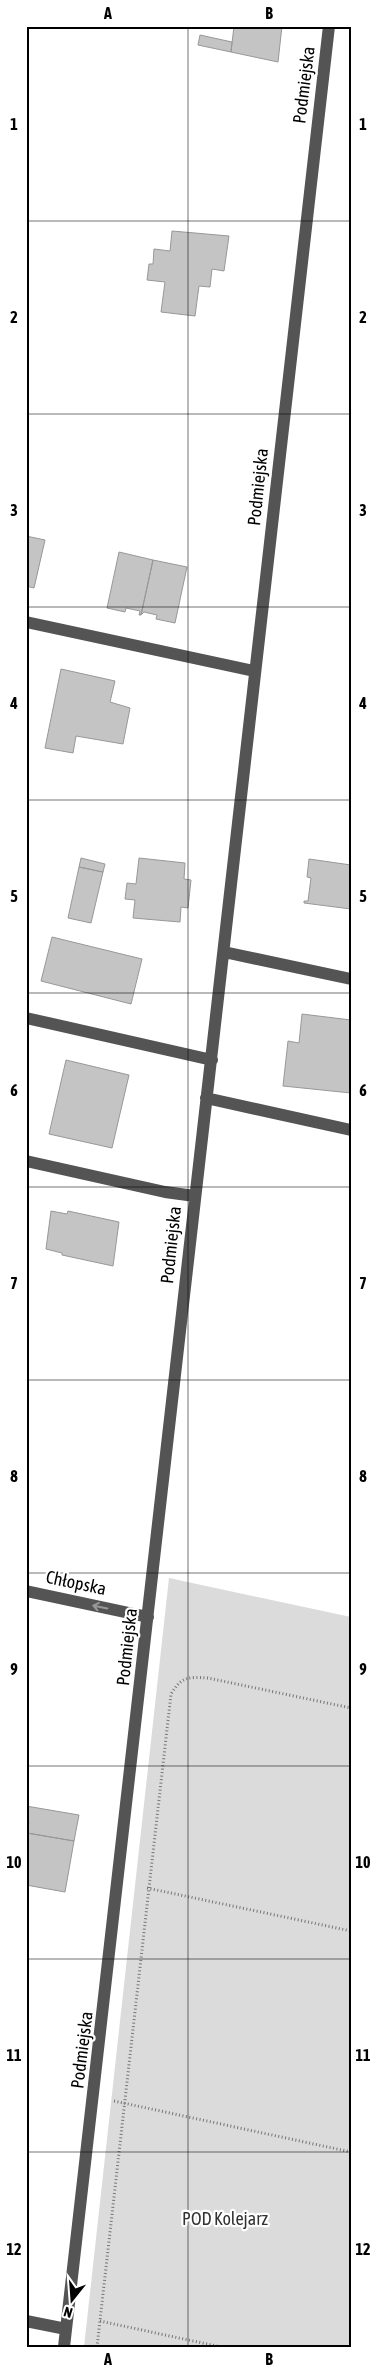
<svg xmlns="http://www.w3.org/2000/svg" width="377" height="2373" viewBox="0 0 377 2373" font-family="'Asap Condensed',sans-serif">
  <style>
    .garden { fill: #dbdbdb }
    .building { fill: #c4c4c4; stroke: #989898 }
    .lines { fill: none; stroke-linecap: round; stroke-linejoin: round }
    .path { stroke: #767676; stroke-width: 3; stroke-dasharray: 1 2.5; stroke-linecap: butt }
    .minor { stroke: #545454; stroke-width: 12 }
    .oneway { stroke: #989898 }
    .grid { fill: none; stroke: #000; stroke-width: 1; stroke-opacity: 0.55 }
    .labels { text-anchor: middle; stroke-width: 4.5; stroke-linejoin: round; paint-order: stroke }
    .street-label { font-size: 18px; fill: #000; stroke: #fff }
    .park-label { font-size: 18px; fill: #323232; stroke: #fff }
    .neatline { fill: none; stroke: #000; stroke-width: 2 }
    .grid-label { font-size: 16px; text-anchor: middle; font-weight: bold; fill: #000 }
  </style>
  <rect width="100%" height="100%" fill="#fff"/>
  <!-- garden -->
  <path class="garden" d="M169,1578L351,1617V2347H84Z"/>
  <!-- building -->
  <path class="building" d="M234,26H282L278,62L231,52Z
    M200,35L232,42L231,52L198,45Z
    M172,231L229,236L224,271L212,269L210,287L199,286L195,316L161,312L165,282L147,280L149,264H153L154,249L170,251Z
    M26,536L45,540L34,588L26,586Z
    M119,552L153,560L141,615H139L140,611L126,608L125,612L107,608Z
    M153,560L187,567L175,623L156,619L157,615L144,612L141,615Z
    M61,669L115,681L110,702L130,708L123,744L76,736L73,753L45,748Z
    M81,858L105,864L103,872L79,867Z
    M139,858L185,863L184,879L191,880L188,908L181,907L180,922L133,918L135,900L125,899L127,883L136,884Z
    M309,859L351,865V909L304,903V901H308L311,878L307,877Z
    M79,867L103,872L91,923L68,918Z
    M52,937L142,959L131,1004L41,981Z
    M302,1014L351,1020V1093L283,1086L288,1041L299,1043Z
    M66,1060L129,1075L112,1148L49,1134Z
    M51,1211L67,1214L68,1211L119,1222L113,1266L62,1255V1253L46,1249Z
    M26,1806L79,1815L74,1841L27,1833L29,1822L26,1821Z
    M27,1833L74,1841L65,1892L26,1885Z"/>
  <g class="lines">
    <!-- path -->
    <path class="path" d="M147,1888L351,1931
      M114,2101L351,2152
      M100,2321L221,2347
      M97,2347L171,1694C182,1676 188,1677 208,1678L351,1708"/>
    <!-- minor -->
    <path class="minor" d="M26,622L254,671
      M224,952L351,979
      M26,1018L212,1060
      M206,1098L351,1130
      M26,1161L165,1192L195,1196
      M26,1591L148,1617
      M26,2321L66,2329
      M64,2347L329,26"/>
  </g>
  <!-- one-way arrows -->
  <defs><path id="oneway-shaft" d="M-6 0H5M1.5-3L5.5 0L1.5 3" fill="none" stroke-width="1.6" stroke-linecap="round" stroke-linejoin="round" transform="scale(1.25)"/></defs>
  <use class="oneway" href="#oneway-shaft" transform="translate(100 1607) rotate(-168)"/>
  <!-- grid -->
  <path class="grid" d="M188,26V2347M26,221H351M26,414H351M26,607H351M26,800H351M26,993H351M26,1187H351M26,1380H351M26,1573H351M26,1766H351M26,1959H351M26,2152H351"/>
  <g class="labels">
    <!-- street labels -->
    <g class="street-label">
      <text transform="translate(304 85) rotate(-83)" y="6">Podmiejska</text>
      <text transform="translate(258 487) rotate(-84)" y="6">Podmiejska</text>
      <text transform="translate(171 1245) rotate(-84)" y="6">Podmiejska</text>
      <text transform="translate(76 1583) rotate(12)" y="6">Chłopska</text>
      <text transform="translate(127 1647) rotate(-84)" y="6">Podmiejska</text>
      <text transform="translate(82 2050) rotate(-83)" y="6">Podmiejska</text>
    </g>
    <!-- park labels -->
    <g class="park-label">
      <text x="225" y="2225">POD Kolejarz</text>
    </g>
  </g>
  <!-- border -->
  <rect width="377" height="2373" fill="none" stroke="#ffffff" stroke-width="55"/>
  <!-- north arrow -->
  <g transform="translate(72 2300) rotate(197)" stroke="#ffffff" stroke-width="4" paint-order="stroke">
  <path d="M0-4L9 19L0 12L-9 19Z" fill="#000000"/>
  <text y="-8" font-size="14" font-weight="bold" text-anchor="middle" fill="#000000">N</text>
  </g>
  <rect x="28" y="28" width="322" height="2318" class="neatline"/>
  <g class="grid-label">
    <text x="108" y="19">A</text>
    <text x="269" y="19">B</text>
    <text x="14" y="130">1</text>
    <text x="363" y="130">1</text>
    <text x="14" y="323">2</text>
    <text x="363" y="323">2</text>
    <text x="14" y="516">3</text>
    <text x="363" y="516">3</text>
    <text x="14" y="709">4</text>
    <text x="363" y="709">4</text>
    <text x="14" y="902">5</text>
    <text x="363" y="902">5</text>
    <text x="14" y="1096">6</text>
    <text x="363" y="1096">6</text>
    <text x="14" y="1289">7</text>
    <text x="363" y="1289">7</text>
    <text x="14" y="1482">8</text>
    <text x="363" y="1482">8</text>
    <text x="14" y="1675">9</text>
    <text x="363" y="1675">9</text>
    <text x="14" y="1868">10</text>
    <text x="363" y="1868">10</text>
    <text x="14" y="2061">11</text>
    <text x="363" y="2061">11</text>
    <text x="14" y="2255">12</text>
    <text x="363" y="2255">12</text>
    <text x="108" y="2365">A</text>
    <text x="269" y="2365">B</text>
  </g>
</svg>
